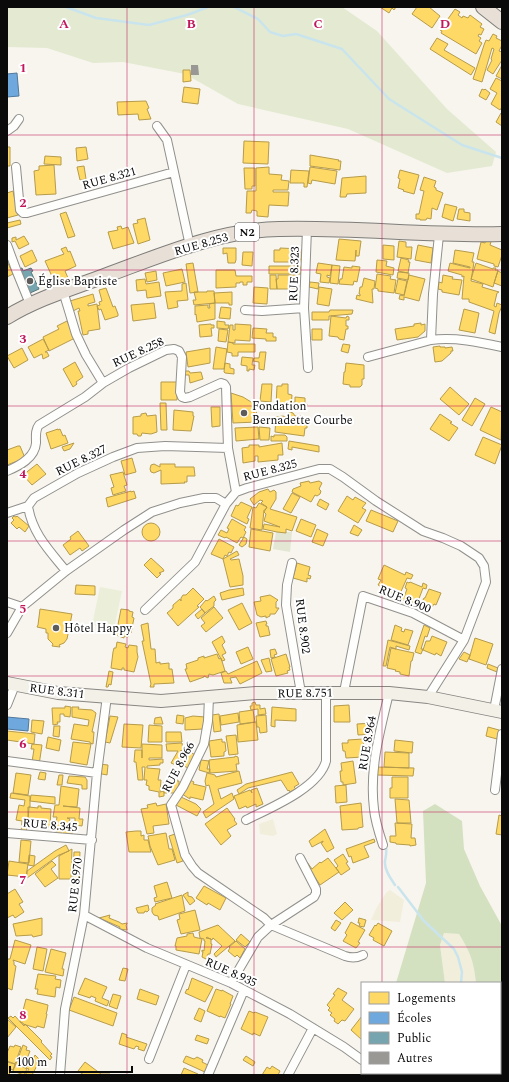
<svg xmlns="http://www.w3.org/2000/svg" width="509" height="1082" viewBox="0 0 509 1082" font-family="Spectral,serif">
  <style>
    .farmland { fill: #f2eedc }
    .green { fill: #e3ead1 }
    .forest { fill: #d4e1c0 }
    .cemetery { fill: #e4e6d4 }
    .pitch { fill: #ebefda }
    .homes { fill: #ffd966; stroke: #b69b4a }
    .schools { fill: #6fa8dc; stroke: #51799d }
    .public { fill: #76a5af; stroke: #56767e }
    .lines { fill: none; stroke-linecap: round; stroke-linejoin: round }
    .stream { stroke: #c9e4ed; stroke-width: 2.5 }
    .building { fill: #9a9894 }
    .minor-casing { stroke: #91908d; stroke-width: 10 }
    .secondary-casing { stroke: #888683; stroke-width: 14 }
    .trunk-casing { stroke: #7e7d7a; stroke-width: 16 }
    .minor { stroke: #fefefc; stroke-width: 8 }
    .secondary { stroke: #f3f0e8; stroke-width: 12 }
    .trunk { stroke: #e8e0d7; stroke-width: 14 }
    .grid { fill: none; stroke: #c2185b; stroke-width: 1; stroke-opacity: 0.55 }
    .poi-dot { fill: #5d5c5a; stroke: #fff; stroke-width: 1.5 }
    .labels { text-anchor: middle; stroke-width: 4; stroke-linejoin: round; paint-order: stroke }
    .shield { fill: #fff; stroke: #545454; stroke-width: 1 }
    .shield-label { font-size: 11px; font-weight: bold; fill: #0a0a0a }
    .street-label { font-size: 12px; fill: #0a0a0a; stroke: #fff }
    .poi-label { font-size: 12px; fill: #0a0a0a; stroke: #fff; text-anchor: start }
    .grid-label { font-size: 13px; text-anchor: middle; font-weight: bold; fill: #c2185b; stroke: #fff; stroke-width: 4; stroke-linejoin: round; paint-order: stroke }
  </style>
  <rect width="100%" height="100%" fill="#f8f5ee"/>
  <!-- farmland -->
  <path class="farmland" d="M273,819L277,834L273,836L260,834L259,824Z
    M390,890L404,900L400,922L371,920L377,907L386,893Z
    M444,933L459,934L470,953L475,969L476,983H445L440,945Z"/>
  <!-- green -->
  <path class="green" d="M7,7H342L377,31L447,109L496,152L492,166L447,173L348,129L238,104L185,74L123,62L93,63L47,48L7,47Z"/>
  <!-- forest -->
  <path class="forest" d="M435,804L462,821L464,849L480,886L502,926V1075H480V1073H500V983H476C474,961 470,952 459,934L444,933L440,945L445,983H396L426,883L423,811Z"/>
  <!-- cemetery -->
  <path class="cemetery" d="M276,532H292L290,552L273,549Z"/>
  <!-- pitch -->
  <path class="pitch" d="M100,587L122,591L114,629L92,625Z"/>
  <!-- homes -->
  <path class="homes" d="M380,7H396L394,10L392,8L389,13Z
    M417,7H429L440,16L432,28L412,14Z
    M455,9L460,12L458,15L462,18L463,16L468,18L470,15L482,24L480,27L484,29L481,35L479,34L478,36L481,38L479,41L482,43L476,54L441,33L442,31L440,30Z
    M493,34L497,36L496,38L502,41V45L499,51L502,52V60L493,74L487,70L492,60L491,59L494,49L492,48L482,82L473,79L484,45L486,40L489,41Z
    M437,38L448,44L444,50L475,68L471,75L430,49Z
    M502,65V79L496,76Z
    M183,70H190L191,81L183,82Z
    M496,78L502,81V107L500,110L491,104L497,93L490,89Z
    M184,87L200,89L198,104L182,102Z
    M482,89L484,90L485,89L490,93L486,100L479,96Z
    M146,101L149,108L147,109L151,119L139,120L138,114L118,115L117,102Z
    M501,113H502V126L496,122Z
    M244,141L269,142L268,164L243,163Z
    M7,147H10V166H7Z
    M86,147L88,159L77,161L76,148Z
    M310,155L339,160L338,161H341L340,170L310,166Z
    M45,156L61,157V165L44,164Z
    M54,165L56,194L36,195L34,171L39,170V166Z
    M84,166L86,179L80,180L77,167Z
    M269,167V174L282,175L281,180L289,181L288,190H273V192H289L288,206L269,205L268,217L257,216V211L252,210L251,213H246L247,191H256V168Z
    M310,167L337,171L335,184L312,180L311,184L308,183Z
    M244,168H255V186H252V189H245Z
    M291,170L309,171L307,187H304V183H290Z
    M400,170L419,175L414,194L403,191L404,190L398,188L400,179L398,178Z
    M366,176V193L347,194L346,197H340L342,178Z
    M424,177L436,181L434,187L436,188V190L443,193L437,210L432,208L431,219L427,218L426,220H420V219H416V214H419L424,191L420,190Z
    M13,191L18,215L7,218V193Z
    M445,204L457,207L453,221L442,217Z
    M459,209H464V212L470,213V221L457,219Z
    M66,212L75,236L68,238L60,214Z
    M145,218L150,240L138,244L133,224L138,223L137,220Z
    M20,220L21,224L7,228V223Z
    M121,226L122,229L128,227L134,243L113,249L108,232L118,230L117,227Z
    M24,236L29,244L19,249L15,241L12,242V238L16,237V240Z
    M339,239L361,241L359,256H356V250L355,261L336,260Z
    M486,240L491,242L490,245L502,250V255L498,267L494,266V264L477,259L481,242L485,243Z
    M399,241L406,242V247H412L411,259L397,257Z
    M383,245L394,246V260L383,259Z
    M418,245L433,248L431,263L415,260Z
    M66,247L68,252L70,251L76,266L65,271L68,278L55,283L45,261L64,254L61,249Z
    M223,248H236V260L235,263H228L227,253L223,254Z
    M280,248L301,249V262H274V250H280Z
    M32,250L37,261L25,267L20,256Z
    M455,250L474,253L472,262H474L471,281L483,284L482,287L499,292L497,293L494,306L496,307L497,303L502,305V306L499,313L495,334L489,332L494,311L469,302V299H462L464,276L462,277V275L448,271L450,263L470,268V267L453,263Z
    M243,252H253L252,266L242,265Z
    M401,258L409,260L408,262H410L408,273L398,271Z
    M377,260L387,261L386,266L394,268L393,275L376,272Z
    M7,261L13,274L7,277Z
    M193,263L198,292L190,293L186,264Z
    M318,263L332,265L330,276L327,275V277L330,278L329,283L320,282L321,274L316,273Z
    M476,263L493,269V268H496L495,270H498L493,287L471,279Z
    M332,265L340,266L338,284L330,283Z
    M269,266H301V274H269Z
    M352,266L360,267L357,282L354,281L353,285L339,284L340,279H342L344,267L352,268Z
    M182,269L185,282L166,286L163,273Z
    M216,270H235L236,276H252V282H247V285H243V282H240V283H236V287L216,288Z
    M156,271L157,280L147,282L145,273Z
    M498,271L502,273V286L494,283Z
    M398,272L409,273L408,280L397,278Z
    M377,274L391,276L390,279L396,280L394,293L378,291V289L375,288Z
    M270,275H276L277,289H270Z
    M278,275H296V289H277L276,279H278Z
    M409,275L425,279L419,301L404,297V300L399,299L400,295L404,296Z
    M443,275L453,277L452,279L462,280L459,295L442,292V290L438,289L439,282L442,283Z
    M364,278L375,281L374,289H372L373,303L356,299L357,295L360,296V294H359L360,287H362Z
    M145,279L146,284L159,282L161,296L147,298L146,290L137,291L136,280Z
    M398,279L407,281L404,295L395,293Z
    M310,282L319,283L318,289L309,287Z
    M186,283L188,300L177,301L178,307L168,309L165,292L182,291V284Z
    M254,287L268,288L267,304L253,303Z
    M319,287L332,289L329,306L317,304Z
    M106,288L113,307L115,306L118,314V316L105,320L101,309L99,310L97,306L100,305L99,302L102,301L99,290Z
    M207,291H214L215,303L194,305L193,300H196L194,292H207Z
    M232,292V305H229V303H215L214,293Z
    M93,294L95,302L88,304V306L97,304L100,329L88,331V334L83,335L78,311H80L79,308L73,311L70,301Z
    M154,303L156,318L133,321L131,305Z
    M215,303V319L197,322L196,314L195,315V306L208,305V308H210L209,304Z
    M221,307L231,308L230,319L219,318Z
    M464,309L479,313L475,333L459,330Z
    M330,310H353L352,314L329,316V320H312V312H329Z
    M331,316L346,318L347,316L349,317V320H346V326H348V329H346L344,340L339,339L338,337L329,336Z
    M67,321L75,338L49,351L43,337L59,329L57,326Z
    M217,321L225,322V325H229L228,329L217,328Z
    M421,323V325L425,324V331L418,337L397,340L395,329L414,326V324Z
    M211,324V325H214V328H211L212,336L200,337L199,325Z
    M235,324L251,325L250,341L235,340V343L228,342L230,325H233V330H235Z
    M253,328L267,329L266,333H273V337H276V341H266V339L252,338Z
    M219,329L228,330L226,342L218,341Z
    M312,329H322V340H312Z
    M43,339L49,350L45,352H47L49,356L43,359L42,354L34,358L28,347Z
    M228,342L233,343V344H255V352H238V356H232V353L227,352Z
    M343,344L350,345L348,353L341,351Z
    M440,346V347H445V348L452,347L453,351H451V353L442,361L435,362L433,347Z
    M216,347L227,349L224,369H213Z
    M22,348L28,360L14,368L7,356Z
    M210,348V363L188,367L186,352Z
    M260,352H266L264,370L259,369V362L253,361L254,358H259Z
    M242,357L253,358L252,365H255L254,370L249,369V371H247V366L241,365Z
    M75,362L83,377L76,382L77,384L73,387L63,369Z
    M225,363L230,364V368L234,369V374L225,373L224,372Z
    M346,363L364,365V379H362V385L360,387H350V385L343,384L344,372H345Z
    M185,371H189L190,373L201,372L203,379L190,383L189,375H185Z
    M161,382H177V400H161Z
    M262,384H272L271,402L260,401Z
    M282,384H288V394L292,395L291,407L276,406L277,386H282Z
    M450,387L469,404L459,415L440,399Z
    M231,393L243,397L256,405L257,422L233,423Z
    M295,397L305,398V404H307L306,410L293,407V402H295Z
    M475,398L485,404L472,426L462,420Z
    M160,403H166L167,430H161Z
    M211,407H220V426L212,427Z
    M491,407L502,412L501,440L480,430Z
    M174,410L193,412V416H194L191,431L173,430Z
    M290,412L293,413L295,416H301L303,417L302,424H307V428H305L304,436L275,432L276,417L283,416L286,417L287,414Z
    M146,413L147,416L156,415L157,432L151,434L142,433L141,436H138L137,434H133V417L141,416V414Z
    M440,414L452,422L450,423L458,428L449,441L430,429Z
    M258,427L259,439L236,441L235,428Z
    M259,427L270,428L269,440H260Z
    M58,429V430L60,429L63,436L65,435L68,443L51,449L46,433Z
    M274,435H285L287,437V441H271V436L274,437Z
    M483,437L502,445L495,464L475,455Z
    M289,441L319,446V452L292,447V450L288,449Z
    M74,443L70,449L64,451L62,447Z
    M282,443L283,455H278V460L258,462V456H255V461L243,463L242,448L249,447V445H259V447Z
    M18,446H20L25,458L7,465V450Z
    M132,458L136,472L125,475L121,461Z
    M37,464L46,474L32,485L23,475Z
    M154,464L160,467V464H175V467H194L195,476H187V482H184L185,483L161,484V470L154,473L151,472L150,469L151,465Z
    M123,472L127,485L124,486L126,491L113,495L111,488L114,487L110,475Z
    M309,481L310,483L319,481L322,483L319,489L321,491L320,494L317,496L315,495L311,502L292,492L293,489L301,486L300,483Z
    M268,489L270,492L274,490L276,492V499L270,509L297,517L292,531L286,529V533L277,532L263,529L264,524L280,527L264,521L266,514L264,512L267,507L261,503L263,501L260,500L254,505L250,499L259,492Z
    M131,491V492L134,491L136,498L108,507L106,498Z
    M292,493L300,497L291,513L283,509Z
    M347,496L353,500L355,497L366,503L362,508L366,510L358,523L338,511Z
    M320,499L329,504L326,510L317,505Z
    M241,502L252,507L247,518L249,519L247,524L231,516L236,505L238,506Z
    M259,503L267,507L265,510H264L262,530L250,528L253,507L256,508Z
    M371,510L398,521L393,532L366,521Z
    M14,516L16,517L17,516L29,526L25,532L19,527L17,529L11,523L14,520L12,518Z
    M232,519L246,527L244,530L246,532L243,538L241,537L237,543L226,537L225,538L218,535L221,530L227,533L229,529L227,528Z
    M301,519L316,525L311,537L296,531Z
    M142 532a9 9 0 1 1 18 0a9 9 0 1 1-18 0Z
    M354,525L362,530L358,536L350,533Z
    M251,529L273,533L270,551L249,547Z
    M317,529L328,534L323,546L312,542Z
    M78,531L89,546L82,551L80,548L70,555L63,545L71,539L70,537Z
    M244,537L247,539L246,544L242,547L239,545Z
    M219,539L234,547L231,553L229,552L227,556L225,555L223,559L211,554Z
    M237,551L239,555L230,559L231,560L239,559L243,576V585L230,587L223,559Z
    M151,558L163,569L164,571L159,573L161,574L157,578L144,565Z
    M297,563L310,567L308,575L311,576L310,579L307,578V582L293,578Z
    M384,565L405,575L406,572L413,575L411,579L407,578L399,596L389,592L388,594L383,591L384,588L378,585L381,580L378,579Z
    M407,582L409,583L410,582L422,587L423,583L427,585L426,589L423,588L417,604L405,599L404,601L401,599L402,596L404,597L407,589L405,588Z
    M76,585L95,586V595L75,594Z
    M193,588L204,599L197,606L199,607L178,626L167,613L173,608V605L180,599L181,601V598L183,595H186Z
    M243,588L244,595L222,600L220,593L229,590Z
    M429,589L441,593L436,605L434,604L432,607L428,606L427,610L421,608L422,604L420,603V601L422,602L424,598H425Z
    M270,595L278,600L276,602V608H279L275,614H270V616L266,618V616L261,617L257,615L254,602L261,601L260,597Z
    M214,596L216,600L214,602V606L205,613L200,607L206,600L207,601Z
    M242,603L252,623L239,630L228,610Z
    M214,607L223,618L206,632L201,626L205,623L201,618Z
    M40,609L72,614L67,639L64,643L59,645L60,647L52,646L53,644L48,639V633H46V629L37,627L38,625Z
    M121,609L129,610V611L133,612L132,617L134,618L131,633L129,632L128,637L124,636V638L116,635Z
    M202,609L205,613L198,619L195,615Z
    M266,621L267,624H266V626H268L270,635L260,637L256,623Z
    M148,623L151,649H155L156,663L160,662V664L169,663V669H172L174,683L154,684V687H150L151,684L142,641H144L141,625Z
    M395,625L402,628L401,631L404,632L405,629L413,631L408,645L391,640Z
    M424,625L430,628L427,637L425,636L421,649H423L421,654L415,652Z
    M222,636L225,642L222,645L226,653L222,655L225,660L222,661L212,642Z
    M432,636L447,642L441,656L436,653L435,655L423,650L426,641H430Z
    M475,638L493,644L486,665L469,659Z
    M388,640L410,646L409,650L396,646V649L390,647L386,666H383Z
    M117,642L126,644L125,647L128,648L129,645L137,646V652L138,657L134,672L124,670V668H122V670L111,668L113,652L114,648H116Z
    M248,647L253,659L241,664L236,652Z
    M391,648L414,653L412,661H411L409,676L400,674V672L395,671L396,670L387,668Z
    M275,649L277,654L274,655L275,657L271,658L270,650Z
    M464,652L470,655L467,662L459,659Z
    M217,654L219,659L221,658L225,671L213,675L209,674L208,678L204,676V677L190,682L185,669H187L186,664L198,660V658L204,656V658Z
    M286,654L290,667H289L290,670L287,671L288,673L276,676L271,659Z
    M269,658L272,671L266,672L261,660Z
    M257,661L262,673L240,684L236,677L230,678L232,683H224L221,673L226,671L228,674Z
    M488,664L498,668L497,672L487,668Z
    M109,671L113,672L111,685L109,684L108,687H106Z
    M255,702L256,705H260V709L265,708L266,714L258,715V709L251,710L250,706H252V703Z
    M349,705L350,722H334V706Z
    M65,706L71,707L70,717L64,716V714H60V722H57L58,724L53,725L52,708H65Z
    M72,707H79L78,709L92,710L96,713L92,732H94L93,744L90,743V742L71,739L74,724L88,726L89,720L72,717Z
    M272,707L296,709V721L275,720V727L271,726Z
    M253,710L255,722L240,724L239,712Z
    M238,713L239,722L221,725L220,716Z
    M219,714L221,731L214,732L212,715Z
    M177,715L184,716L183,724L176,723Z
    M266,715L267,732L260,733L259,727H257L256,716Z
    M110,716L118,717L110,743L105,742Z
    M193,716L205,717L203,729L185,730V718Z
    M161,717L163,724H154L155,718Z
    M32,720L44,721L42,734L31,732Z
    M256,722L258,740L238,742L237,725Z
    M373,723V734L358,735L357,724Z
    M124,724L143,725L141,748L122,747Z
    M149,725L162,726V742H148Z
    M54,726H60L59,737L53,736Z
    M488,727L499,730L497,739L486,736Z
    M7,731L35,734L34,744L7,740Z
    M166,732H181L182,742H166Z
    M236,735L238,754L229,755L226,736Z
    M48,737L61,740L59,751L46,748Z
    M222,739V742H225L226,751L224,752V756L211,757L209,741Z
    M363,739L364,752H363V757L346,758L345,751H343L342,743H348V740Z
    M395,740L413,742L412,753L394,751Z
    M73,742L91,744L87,765L70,762Z
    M182,743L183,750L180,751L182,752L176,765L171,763L178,751H167L166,744Z
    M32,744L42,745L39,765L32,762L34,749H31Z
    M142,744L162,745V758H149V760L163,759V763H160V765L147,766V768L160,769L158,780H161L160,792L164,791V796L159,797V792L149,790V786L146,785L147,780H144L145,767H142L143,780H138L136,762H134L135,750H142V758Z
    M185,750L196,755L190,769L178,763L179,760H181Z
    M385,752L409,753V768L384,767Z
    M235,756L238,757L239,764H236L237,771L210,773L209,760L235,757Z
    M201,760L209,761L207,769H210L209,773L199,770Z
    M353,761L356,783L343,785V782H341L340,771H342L341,763Z
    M99,764L108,765L107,775L97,773Z
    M377,767L414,768L413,776L377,775Z
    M239,771L242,783L218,789L221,799L232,793L234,799L206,818L203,812L214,804L209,785L206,786L205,781L207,773L215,775L216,777Z
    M40,772L46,773L45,780L38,779Z
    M292,772L299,784L294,787L296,789L290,792L289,790L288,791L281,780L248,788L239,794L237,790L246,784Z
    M16,773L31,775L28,795L13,793Z
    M59,775H63L62,785H57Z
    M69,776L85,777L87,780V789H82V785L67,783Z
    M392,777H408V798H390V788H392Z
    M167,779H177V781H179V786H182L178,793H164V782L167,781Z
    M190,780L194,782L193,784L206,787L203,800L190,797V799L182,794Z
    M346,785L347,802L336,803L335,786Z
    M61,786L79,789L77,807L63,806L80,808L79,819H83L82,826L75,825V818H67L70,819L69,821L73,822L75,826L74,832L71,834L57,836V826H54V824H56L57,817H53L55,805H59Z
    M257,788L263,804L256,807V804L247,808L246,806L239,809L234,796L250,790L252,793L251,790Z
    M11,793L30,796V807H28V818L26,833H21L22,821L16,820L19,805L24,806L25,800L10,798Z
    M31,795L55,797V804L30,801Z
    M181,797L196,804L201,809L197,816L176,805Z
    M395,799L409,800L411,823H397Z
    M156,803L157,806L166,804L169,824L153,826L154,833L147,834L141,809L148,808L147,805Z
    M361,803L363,827L358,828V829L342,830L340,806Z
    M38,806H41V808L51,809L50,827L38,826V822L28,821L29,807L38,808Z
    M227,808L235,819L234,820L237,824L227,830L231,836L221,845L205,824Z
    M499,815L502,816V835L496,834Z
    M395,823L412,824L411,838H415L416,845L410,846V845L396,844V843L390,842V836H396Z
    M325,829L334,848L327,852L321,843L323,842V841L312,847L309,841Z
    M136,831H141V836L144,835V840H148L151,852H129L126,832Z
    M166,833L169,849H172L175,860L158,865L150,846L148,836Z
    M175,834L183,861L177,863L169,836Z
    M374,839L375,842L364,846L369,857L353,863L351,856L349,857L346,849Z
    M21,840L31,841L29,863L19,862Z
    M66,845L69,851L59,855L27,878V871L55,851Z
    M72,849L71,879H59V856Z
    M74,852H80L79,872H80V879L79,880L73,879Z
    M343,854L348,862L346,863L350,869L341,875L336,868L338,866L334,860Z
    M29,855L35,856L34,866L28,865Z
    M328,858L339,872L320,885L311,871L309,872L305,863L307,862L312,869L320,862L321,863Z
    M9,861L28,864L26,877L7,875Z
    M52,861L56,865L51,869L58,878L45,887L35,874Z
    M167,882L172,898L155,902L154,898L157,897L154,886Z
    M204,886L226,898L220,910L208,903L207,905L196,898Z
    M15,889L23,902L19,904L24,912L15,918L13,915L7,918V894Z
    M188,892V896L192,897L195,901L190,905L183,895Z
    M182,895L185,911L159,920L158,916L154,915L152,912V908L156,905L155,904Z
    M345,902L353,910L342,920L334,913Z
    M148,905L149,910L147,912L145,911L144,913H138L136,908Z
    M195,910L200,930L181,934L177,920L180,919L179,914Z
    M110,915L109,918L119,922L122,924L127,923V924L126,925L127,930L119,929L120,927L99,918Z
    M42,918V935L33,937L32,935L16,936L13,924Z
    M359,918L366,920L364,927L359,926L360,923H358Z
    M336,920L341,923L335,931L331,928Z
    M351,922L365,930L358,942L360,943L356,948L343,941L347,935L345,933Z
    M378,923L392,931L384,946L373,940L374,938L369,935L375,925L376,926Z
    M218,925L235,941L216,957L214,954L222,946L213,938L212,940L207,937L206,938L211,939V944H212L210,954H208L206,959L202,957L203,952H202V950L204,951L205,941H204V939L200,938L199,932Z
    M193,933L194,937L202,939L199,954L176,950V946H175L177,938L187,936V934Z
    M241,934L250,942L245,947L236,940Z
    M15,940L31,945L25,964L13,960L14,962V965L16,966L12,990L7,988V962L8,959H10Z
    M236,941L245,949L240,958L237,955L235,957L228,951L230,948L229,947Z
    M37,947L47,949L43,971L33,969Z
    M51,949L66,953L62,969H64L63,976L45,972Z
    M123,968L128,969L125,981L119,980Z
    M38,974L56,976L55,979L61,980L60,988L56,987L55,997L37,994L38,989H35Z
    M85,978L107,987L102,998L109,1001L107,1006L95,1001L96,998L91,996L90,998L78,994Z
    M192,978L213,987L205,1002L185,993L187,989L188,990Z
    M338,988L347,993L342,1000L354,1009L345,1021L342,1020L338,1024L334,1021L335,1019L330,1015L332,1013L328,1010L330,1008L327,1005L335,995L333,994Z
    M140,989L159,996L156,1005L137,999Z
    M216,989L222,991V990L233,996L230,1004H231L225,1018L220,1016V1017L207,1011Z
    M113,994L121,996L117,1009L109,1006Z
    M74,997L117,1013L113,1026L69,1010Z
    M26,999L48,1005L47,1011L46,1014H47L44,1028L37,1026L36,1028L23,1024V1023L20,1022Z
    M199,1008L205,1011L201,1022L194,1019Z
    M249,1011L254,1013L255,1012L268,1017L260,1036L253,1033V1035L241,1029Z
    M11,1016L13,1018L15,1016L24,1026L25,1024L42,1041L41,1042L52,1054L50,1056L52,1057L50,1060L8,1018Z
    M362,1016V1040L351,1030Z
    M7,1019L16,1027L7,1038Z
    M122,1033L127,1035L126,1037L147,1044L144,1051L138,1049L139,1047L136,1046L134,1049L119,1044Z
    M197,1035L209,1039L207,1044L195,1040Z
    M15,1045L21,1047L15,1064L7,1061V1053L10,1046L14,1047Z
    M23,1045L27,1047L26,1050L30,1051L25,1064L17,1061Z
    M35,1055L40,1060L32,1075H25L29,1069L26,1068L30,1060L32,1061Z
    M186,1056L194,1059L197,1057L203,1060L202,1062L210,1066L207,1073L183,1062Z
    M246,1056L255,1062L253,1066L243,1060Z
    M17,1061L22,1063L21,1066L27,1069L24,1075L13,1071Z
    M7,1062L15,1064L13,1070L11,1069L9,1075H7Z
    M85,1062L101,1074H110V1075H84L78,1071Z
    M272,1066L280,1071L278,1075H262L267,1067L270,1069Z
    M184,1068L198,1074L199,1075H181Z"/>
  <!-- schools -->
  <path class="schools" d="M17,73L19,96L7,97V74Z
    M7,717L29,719L28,731L7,729Z"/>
  <!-- public -->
  <path class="public" d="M22,268L23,271L31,268L33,271L31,272L39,289L30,293L22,273L18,269Z"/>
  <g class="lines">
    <!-- stream -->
    <path class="stream" d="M66,7L96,18L149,25L187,15L208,7
      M234,7L258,19L270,32L283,36L296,34L342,49L389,99L462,145L502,158
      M386,846C387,852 386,856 385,861C384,870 391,879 395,885
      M398,887L424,921L454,949L458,957L462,972L461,983
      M449,1075V1073"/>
  </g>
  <!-- building -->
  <path class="building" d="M191,65H198L199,75H191Z"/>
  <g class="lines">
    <!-- minor casing -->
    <g class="minor-casing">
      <path id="minor" d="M157,126L167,140L174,172
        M7,131L14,126L19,119
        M16,167L20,210L23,213H27L174,172L190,246
        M7,245L17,272L30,304
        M63,291L76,334L86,355L103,383L129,368L166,350L174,349L179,351L182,357L180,392L182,397L185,398L190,397L221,383L224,384L226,387L228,448L236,492
        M304,308L308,368
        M245,310L262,311L304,308L307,229
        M431,340L433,294L439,235
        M368,357L431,340C455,337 479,342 502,347
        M7,471C19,466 35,458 36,443C36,436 35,430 39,425L85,397L103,383
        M7,513L28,506
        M292,563L287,585L286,605L301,693
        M66,571C49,550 32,533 28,506L34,498L78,473L113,457L137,448L165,446L228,448
        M7,602L22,607
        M145,610L195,562L226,504
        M7,633L22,607L66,571L124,530L152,512L180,503L204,498H216L226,504L236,492L247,488L319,469H330L343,477L376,501L423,531L443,538L461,546L479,558L484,566L486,582L464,640
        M344,692L363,596L413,613L464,640L428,697
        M209,697L208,721L204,744L183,787L171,805L185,855L192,866L198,873L264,918L271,925L345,956C351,958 357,958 363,955
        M7,705L15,685
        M494,710L502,669
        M7,761L97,773
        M495,790L502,734
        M246,820C270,808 319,788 326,761V692
        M7,833L92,840
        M383,845C379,833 375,821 374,809C369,769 380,731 389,693
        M84,915L147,948L231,983L290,1014L344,1047L362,1060
        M231,983L258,937L271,925L314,897L316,893V889L300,858
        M149,1059L186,965
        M377,1073L378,1075
        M60,1075L65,1009L84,915L97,773L107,696
        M208,1075L244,990
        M288,1075L313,1028"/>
    </g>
    <!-- secondary casing -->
    <g class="secondary-casing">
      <path id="secondary" d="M7,683L58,693L161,701L256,693H389L428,697L502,712"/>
    </g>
    <!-- trunk casing -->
    <g class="trunk-casing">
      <path id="trunk" d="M483,7L502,22
        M7,317C38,298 73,288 107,275C162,255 219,230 279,229C353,227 427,236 502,234"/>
    </g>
    <!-- minor -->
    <use href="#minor" class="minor"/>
    <!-- secondary -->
    <use href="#secondary" class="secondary"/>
    <!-- trunk -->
    <use href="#trunk" class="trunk"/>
  </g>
  <!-- grid -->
  <path class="grid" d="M127,7V1075M254,7V1075M382,7V983M7,135H502M7,270H502M7,406H502M7,541H502M7,676H502M7,812H502M7,947H502M382,1073V1075"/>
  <!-- markers -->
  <g class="poi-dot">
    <circle cx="30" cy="281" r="4"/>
    <circle cx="244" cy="413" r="4"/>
    <circle cx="56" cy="628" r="4"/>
  </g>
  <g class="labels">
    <!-- shield labels -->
    <rect class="shield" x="235" y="223" width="24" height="18" rx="3"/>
    <g class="shield-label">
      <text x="247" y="236">N2</text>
    </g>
    <!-- street labels -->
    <g class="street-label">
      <text transform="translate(109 178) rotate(-16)" y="4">RUE 8.321</text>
      <text transform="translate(201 244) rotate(-16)" y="4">RUE 8.253</text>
      <text transform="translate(294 274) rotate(-88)" y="4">RUE 8.323</text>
      <text transform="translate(138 352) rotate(-25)" y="4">RUE 8.258</text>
      <text transform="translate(81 460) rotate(-26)" y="4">RUE 8.327</text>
      <text transform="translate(270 470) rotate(-15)" y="4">RUE 8.325</text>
      <text transform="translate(405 599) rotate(22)" y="4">RUE 8.900</text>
      <text transform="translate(303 626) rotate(83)" y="4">RUE 8.902</text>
      <text transform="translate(57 691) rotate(7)" y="4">RUE 8.311</text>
      <text transform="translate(305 693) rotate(-1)" y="4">RUE 8.751</text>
      <text transform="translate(367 743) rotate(-80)" y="4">RUE 8.964</text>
      <text transform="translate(178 767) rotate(-62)" y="4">RUE 8.966</text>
      <text transform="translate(50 825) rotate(5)" y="4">RUE 8.345</text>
      <text transform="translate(75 885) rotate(-84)" y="4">RUE 8.970</text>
      <text transform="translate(231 972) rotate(24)" y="4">RUE 8.935</text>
    </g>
    <!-- poi labels -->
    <g class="poi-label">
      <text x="38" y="285">Église Baptiste</text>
      <text x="252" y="410">Fondation<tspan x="252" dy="14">Bernadette Courbe</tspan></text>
      <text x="64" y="632">Hôtel Happy</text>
    </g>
  </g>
  <g class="grid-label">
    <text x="64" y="28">A</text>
    <text x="191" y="28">B</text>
    <text x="318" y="28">C</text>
    <text x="445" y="28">D</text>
    <text x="23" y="72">1</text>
    <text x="23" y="207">2</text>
    <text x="23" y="343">3</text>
    <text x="23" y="478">4</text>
    <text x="23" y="613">5</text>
    <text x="23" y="748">6</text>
    <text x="23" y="884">7</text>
    <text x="23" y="1019">8</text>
  </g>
  <!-- border -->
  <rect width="509" height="1082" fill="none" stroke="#0a0a0a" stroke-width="16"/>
  <!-- legend -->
  <rect x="361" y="982" width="140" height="92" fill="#ffffff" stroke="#9d9d9d"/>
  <rect x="369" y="992" width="20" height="12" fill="#ffd966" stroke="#9d9d9d"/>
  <text x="397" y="1002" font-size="12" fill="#0a0a0a">Logements</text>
  <rect x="369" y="1012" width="20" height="12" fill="#6fa8dc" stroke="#9d9d9d"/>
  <text x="397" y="1022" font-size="12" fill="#0a0a0a">Écoles</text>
  <rect x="369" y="1032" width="20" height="12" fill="#76a5af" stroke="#9d9d9d"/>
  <text x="397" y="1042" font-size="12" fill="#0a0a0a">Public</text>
  <rect x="369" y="1052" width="20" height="12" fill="#9a9894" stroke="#9d9d9d"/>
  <text x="397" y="1062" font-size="12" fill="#0a0a0a">Autres</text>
  <!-- scale -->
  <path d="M10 1066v6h122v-6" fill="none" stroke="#0a0a0a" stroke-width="2"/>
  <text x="16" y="1066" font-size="12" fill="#0a0a0a" stroke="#ffffff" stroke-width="3" paint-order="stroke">100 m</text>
</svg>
